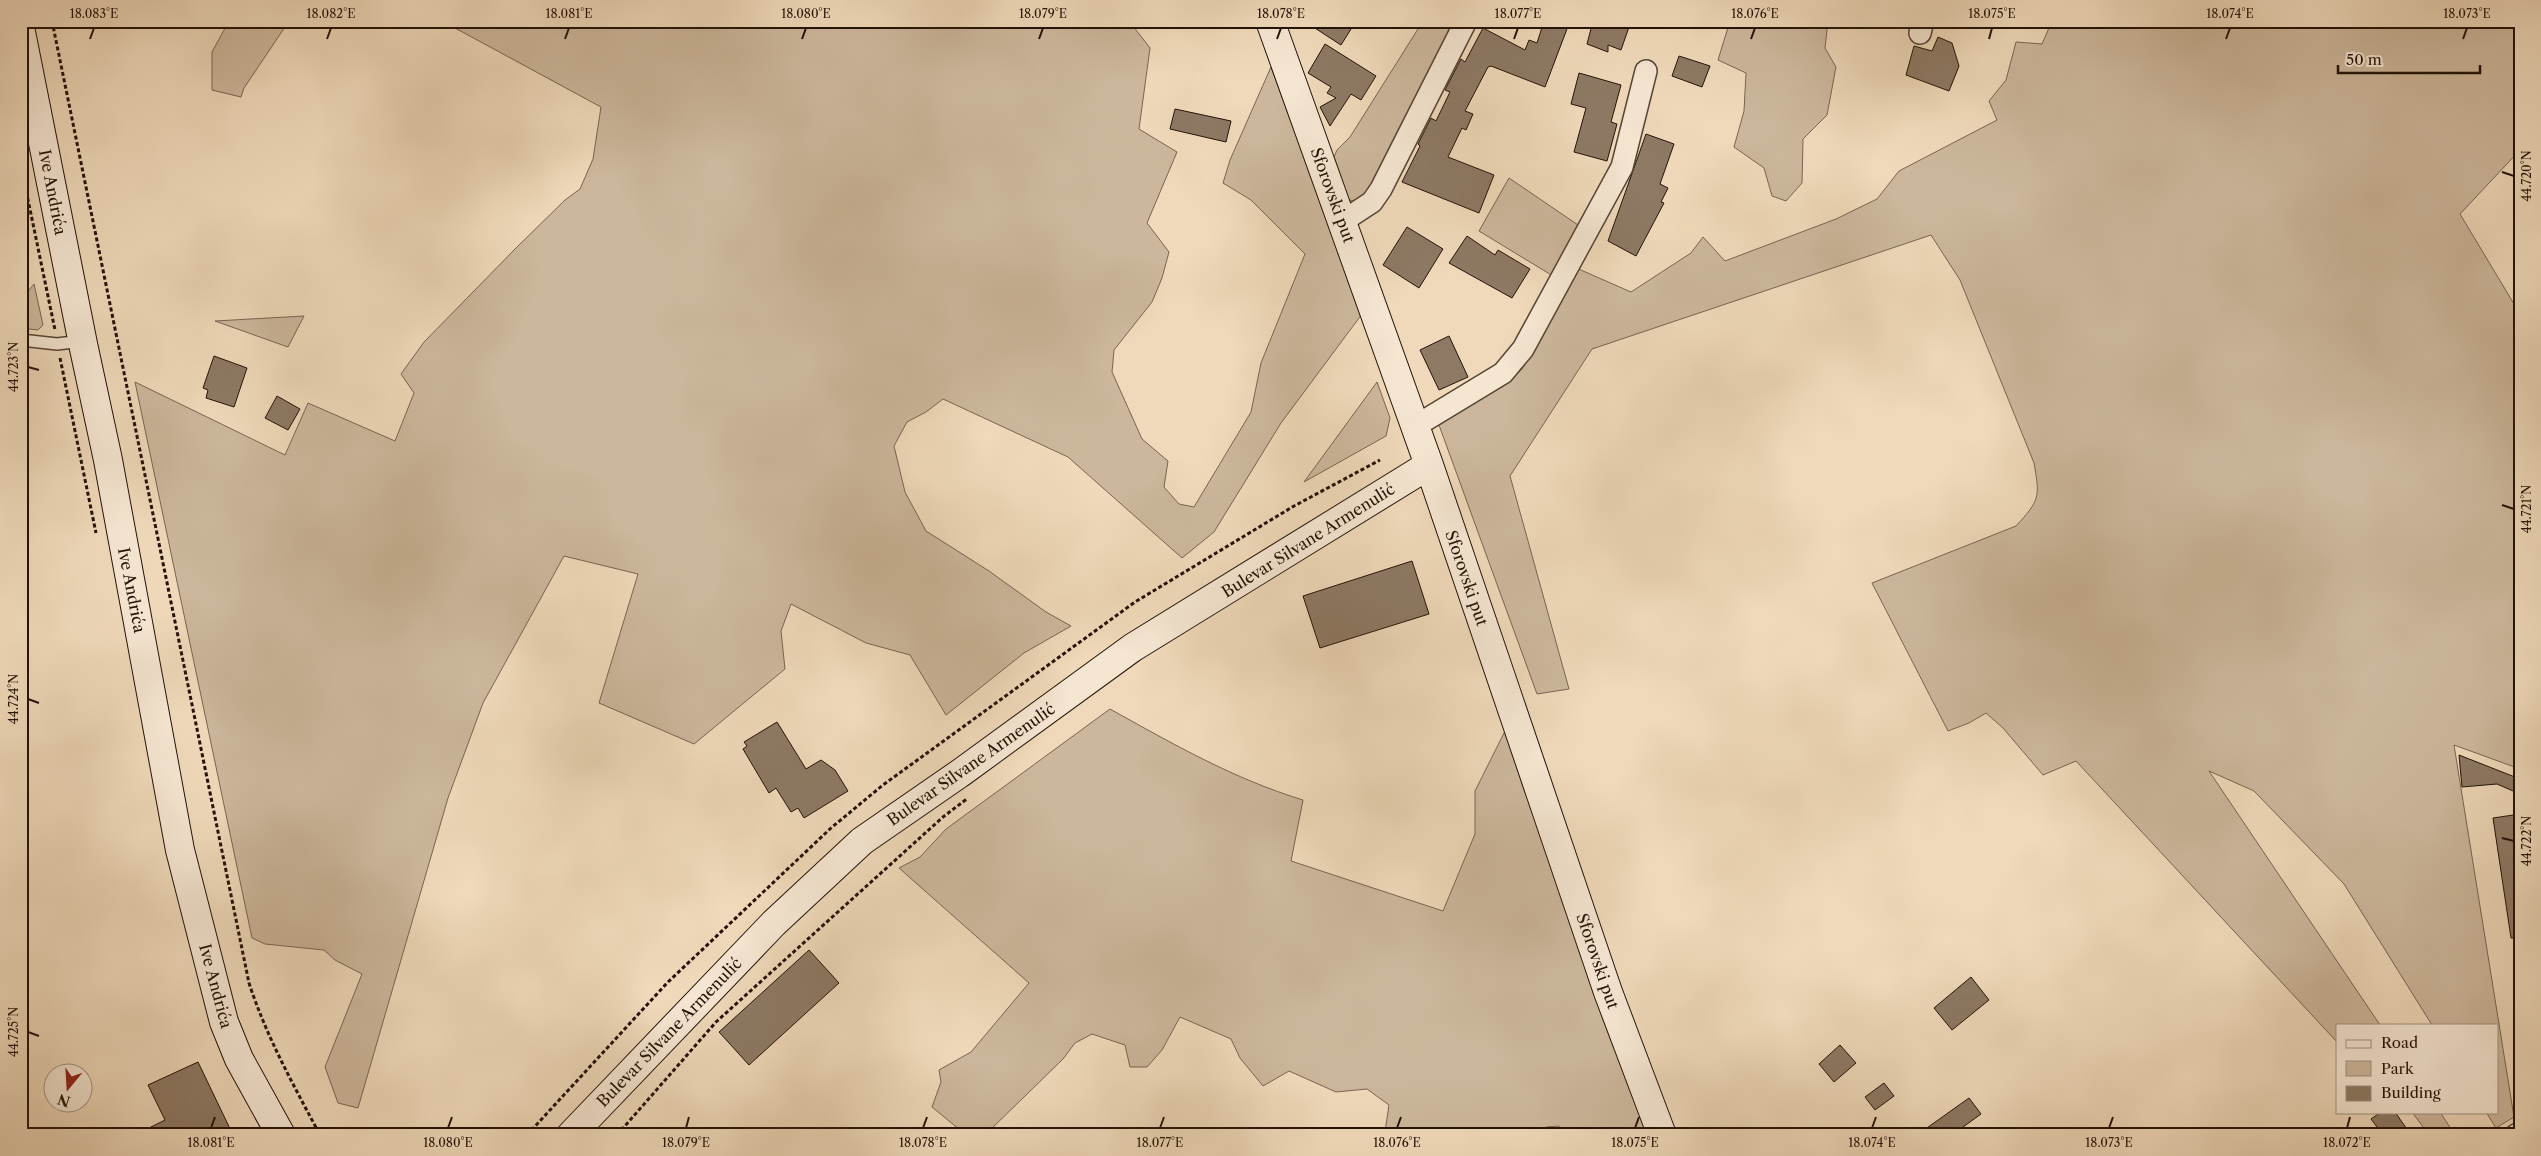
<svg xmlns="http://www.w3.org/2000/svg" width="2541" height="1156" viewBox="0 0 2541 1156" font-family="'Libre Caslon Text',serif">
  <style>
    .green { fill: #ccb79c; stroke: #786452 }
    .building { fill: #8d7964; stroke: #231207 }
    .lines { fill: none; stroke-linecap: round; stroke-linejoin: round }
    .lane-casing { stroke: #564434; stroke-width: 14 }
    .street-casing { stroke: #564434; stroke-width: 24 }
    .secondary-casing { stroke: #231207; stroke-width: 30 }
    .path { stroke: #231207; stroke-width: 3; stroke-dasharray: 4 2.5; stroke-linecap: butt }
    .lane { stroke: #f5e6d2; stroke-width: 11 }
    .street { stroke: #f5e6d2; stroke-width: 21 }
    .secondary { stroke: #f5e6d2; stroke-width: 28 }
    .ticks { fill: none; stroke: #231207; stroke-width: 2 }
    .labels { text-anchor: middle; stroke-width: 4.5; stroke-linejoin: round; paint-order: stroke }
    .street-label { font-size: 16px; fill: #231207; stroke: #f5e6d2 }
    .neatline { fill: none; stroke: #231207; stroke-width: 2 }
    .ticks-label { font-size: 12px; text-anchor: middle; fill: #231207 }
  </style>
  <rect width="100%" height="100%" fill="#efd9ba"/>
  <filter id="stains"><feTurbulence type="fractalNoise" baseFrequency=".004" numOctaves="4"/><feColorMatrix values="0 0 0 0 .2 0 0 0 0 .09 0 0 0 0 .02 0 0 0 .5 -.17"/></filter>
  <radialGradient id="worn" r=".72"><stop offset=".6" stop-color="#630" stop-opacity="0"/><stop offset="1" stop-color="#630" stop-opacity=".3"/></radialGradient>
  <!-- green -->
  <path class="green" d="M229,21H289L244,88L241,97L212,90V52Z
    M442,21H1129L1150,48L1139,129L1177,152L1147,223L1169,252L1162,278L1152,302L1114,350L1112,372L1142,439L1168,461L1164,487L1179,504L1194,507L1251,412L1261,363L1305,254L1251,200L1223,183L1230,160L1271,67L1362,314L1281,423L1214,532L1182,558L1068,457L943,399L926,412L907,422L894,446L905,492L926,531L989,571L1046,612L1071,626L1024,653L946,715L910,655L866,643L791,604L781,631L785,669L694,744L599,703L638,574L564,556L483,703L448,798L358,1108L338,1103L325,1067L362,974L335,960L324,950L265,944L252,938L135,382L285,455L308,403L395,441L414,393L401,374L424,342L516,248L565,200L580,189L593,159L601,107Z
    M1423,21H1459L1372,194L1352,201L1348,199L1334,157L1337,150L1350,137Z
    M1730,21H1828L1825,48L1836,67L1827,115L1803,139L1802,183L1786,201L1772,196L1764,168L1734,147L1744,111L1746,73L1718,60Z
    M2052,21H2520V150L2460,214L2520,314V769L2454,745L2514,1117L2496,1128L2486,1112H2497V1025H2432L2344,884L2254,791L2209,771L2380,1025H2337V1042L2076,761L2043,775L2003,728L1986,713L1969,723L1948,731L1872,583L2016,526C2040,500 2040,497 2034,463L1960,280L1931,235L1592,349L1510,476L1569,689L1537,694L1439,425L1509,382L1522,369L1574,267L1631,292L1691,253L1703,237L1725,261L1836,219L1877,199L1899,171L1997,120L1989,101L2006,80L2016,42L2042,44Z
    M1509,178L1581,227L1553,276L1479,231Z
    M34,284L43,325L38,330L21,328V300Z
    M304,316L288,347L215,321Z
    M1377,382L1390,418L1386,436L1304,482Z
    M1110,709C1173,744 1234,779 1303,800L1291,861L1443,911L1475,834V791L1508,725L1651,1135H1565L1559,1126L1546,1127L1542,1135H1392L1385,1132L1389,1105L1367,1089L1336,1092L1289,1071L1263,1086L1240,1058L1231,1039L1180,1017L1162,1050L1147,1067H1130L1125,1045L1092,1034L1075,1043L1063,1059L985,1135H966L932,1107L941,1082L939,1070L971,1052L1029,983L899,868L920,857L946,829Z
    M2412,1112H2440L2455,1135H2429Z"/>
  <!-- building -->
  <path class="building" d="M1304,21H1356L1341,45Z
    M1544,21H1570L1545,87L1491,66L1488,67L1465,111L1473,114L1466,130L1462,128L1448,157L1494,175L1479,213L1402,182L1420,146L1418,144L1431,118L1436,121L1450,92L1445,90L1461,59L1465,62L1483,28L1525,50L1529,40L1537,43Z
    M1593,21H1614L1629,27L1621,50L1608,45V52L1587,44Z
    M1938,37L1952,43L1959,66L1949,91L1906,75L1914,46L1932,51Z
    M1325,44L1376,76L1361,100L1351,94L1330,126L1320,107L1336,98L1327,93L1331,87L1308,73Z
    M1679,56L1710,66L1702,87L1672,76Z
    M1579,73L1621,85L1611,122L1617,124L1607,161L1574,152L1586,108L1571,104Z
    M1175,109L1231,121L1226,142L1170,129Z
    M1646,134L1674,144L1660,184L1668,188L1661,202L1664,203L1636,256L1608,241Z
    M1407,227L1443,249L1419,288L1383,265Z
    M1467,236L1495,255L1498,250L1530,269L1512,298L1449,263Z
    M1449,336L1468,377L1439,390L1420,350Z
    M214,356L247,368L234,407L206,398L208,390L203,388Z
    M277,396L300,409L288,430L265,418Z
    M1412,561L1429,614L1320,648L1303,596Z
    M777,722L806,769L821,760L835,770L848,791L804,818L798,808L791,812L776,788L769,793L743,749L747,746L744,742Z
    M2459,755L2520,779V794L2497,784L2462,787Z
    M2520,814V938H2511L2493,818Z
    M809,950L839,983L749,1065L719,1032Z
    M1971,977L1989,1000L1952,1030L1934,1008Z
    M1840,1045L1856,1063L1834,1082L1819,1064Z
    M198,1062L233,1135H135L165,1120L148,1085Z
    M1884,1083L1894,1096L1875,1110L1865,1097Z
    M1969,1098L1981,1114L1952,1135H1917Z
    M2381,1112H2395L2411,1135H2383L2371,1119Z"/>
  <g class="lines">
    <!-- lane casing -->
    <g class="lane-casing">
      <path id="lane" d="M21,340L57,344L82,341"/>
    </g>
    <!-- street casing -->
    <g class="street-casing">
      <path id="street" d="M1920,33L1923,21
        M1343,221L1372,202L1381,189L1466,21
        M1414,427L1503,373L1523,349L1622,167L1646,71
        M2516,1135L2520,1133"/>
    </g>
    <!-- secondary casing -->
    <g class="secondary-casing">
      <path id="secondary" d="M1270,21L1429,465L1608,992L1662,1135
        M21,32L83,344L108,460L180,850L224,1022L239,1059L281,1135
        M571,1135L774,923L862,841L959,774L1132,648L1429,465"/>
    </g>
    <!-- path -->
    <path class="path" d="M52,21L249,983C267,1038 293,1084 320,1135
      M21,166L55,330
      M60,358L96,533
      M527,1135L668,982L831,828L883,785L1135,602L1294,506L1380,460
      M617,1135L716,1022L943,817L968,798"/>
    <!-- lane -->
    <use href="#lane" class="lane"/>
    <!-- street -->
    <use href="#street" class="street"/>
    <!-- secondary -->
    <use href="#secondary" class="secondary"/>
  </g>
  <!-- ticks -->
  <path class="ticks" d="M90,39L94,28M327,39L331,28M565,39L569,28M802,39L806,28M1039,39L1043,28M1277,39L1281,28M1514,39L1518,28M1751,39L1755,28M1989,39L1992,28M2226,39L2230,28M2463,39L2467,28M2502,172L2514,176M28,367L39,370M2502,505L2514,509M28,699L39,703M2502,838L2514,841M28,1032L39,1036M211,1128L215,1117M448,1128L452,1117M686,1128L689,1117M923,1128L927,1117M1160,1128L1164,1117M1397,1128L1401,1117M1635,1128L1639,1117M1872,1128L1876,1117M2109,1128L2113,1117M2347,1128L2350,1117"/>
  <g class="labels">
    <!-- street labels -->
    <g class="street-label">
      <text transform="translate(53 192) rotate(79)" y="6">Ive Andrića</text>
      <text transform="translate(1333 195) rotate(70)" y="6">Sforovski put</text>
      <text transform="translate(1308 540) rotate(-32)" y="6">Bulevar Silvane Armenulić</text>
      <text transform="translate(1467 578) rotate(71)" y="6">Sforovski put</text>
      <text transform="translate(132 590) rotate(79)" y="6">Ive Andrića</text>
      <text transform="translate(971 764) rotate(-35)" y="6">Bulevar Silvane Armenulić</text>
      <text transform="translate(1598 961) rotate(71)" y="6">Sforovski put</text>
      <text transform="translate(216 986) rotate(75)" y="6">Ive Andrića</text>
      <text transform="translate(669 1032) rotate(-46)" y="6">Bulevar Silvane Armenulić</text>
    </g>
  </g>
  <!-- margin -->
  <rect width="2541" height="1156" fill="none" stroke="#efd9ba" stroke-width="55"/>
  <!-- legend -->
  <rect x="2336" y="1024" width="162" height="90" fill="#f5e6d2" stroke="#a19181"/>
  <rect x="2346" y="1040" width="25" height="8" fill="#f5e6d2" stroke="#a19181"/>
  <text x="2381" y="1048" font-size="15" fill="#231207">Road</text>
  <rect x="2346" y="1061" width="25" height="15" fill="#ccb79c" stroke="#a19181"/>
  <text x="2381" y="1074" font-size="15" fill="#231207">Park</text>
  <rect x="2346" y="1086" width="25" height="15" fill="#8d7964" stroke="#a19181"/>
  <text x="2381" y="1098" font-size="15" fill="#231207">Building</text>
  <!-- north arrow -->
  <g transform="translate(68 1088) rotate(198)"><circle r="24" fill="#f5e6d2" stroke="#a19181"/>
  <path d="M0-4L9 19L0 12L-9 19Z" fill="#8f2418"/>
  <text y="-8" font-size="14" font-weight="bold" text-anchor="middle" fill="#231207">N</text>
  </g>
  <!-- scale -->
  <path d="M2338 65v8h142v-8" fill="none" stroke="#231207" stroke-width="2.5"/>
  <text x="2346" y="65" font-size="15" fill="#231207" stroke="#f5e6d2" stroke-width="4" paint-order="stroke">50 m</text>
  <rect x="28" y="28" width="2486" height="1100" class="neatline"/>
  <g class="ticks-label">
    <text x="94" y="18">18.083°E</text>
    <text x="331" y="18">18.082°E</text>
    <text x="569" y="18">18.081°E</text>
    <text x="806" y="18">18.080°E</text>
    <text x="1043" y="18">18.079°E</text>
    <text x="1281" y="18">18.078°E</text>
    <text x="1518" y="18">18.077°E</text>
    <text x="1755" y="18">18.076°E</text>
    <text x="1992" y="18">18.075°E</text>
    <text x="2230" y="18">18.074°E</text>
    <text x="2467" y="18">18.073°E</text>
    <text transform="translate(2527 176) rotate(-90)" y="4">44.720°N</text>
    <text transform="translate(14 367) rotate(-90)" y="4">44.723°N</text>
    <text transform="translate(2527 509) rotate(-90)" y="4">44.721°N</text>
    <text transform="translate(14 699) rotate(-90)" y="4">44.724°N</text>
    <text transform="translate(2527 841) rotate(-90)" y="4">44.722°N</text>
    <text transform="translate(14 1032) rotate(-90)" y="4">44.725°N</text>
    <text x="211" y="1147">18.081°E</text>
    <text x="448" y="1147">18.080°E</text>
    <text x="686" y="1147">18.079°E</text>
    <text x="923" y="1147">18.078°E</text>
    <text x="1160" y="1147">18.077°E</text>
    <text x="1397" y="1147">18.076°E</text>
    <text x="1635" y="1147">18.075°E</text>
    <text x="1872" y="1147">18.074°E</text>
    <text x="2109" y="1147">18.073°E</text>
    <text x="2347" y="1147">18.072°E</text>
  </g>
  <rect width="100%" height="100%" filter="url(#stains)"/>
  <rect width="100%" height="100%" fill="url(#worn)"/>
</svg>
